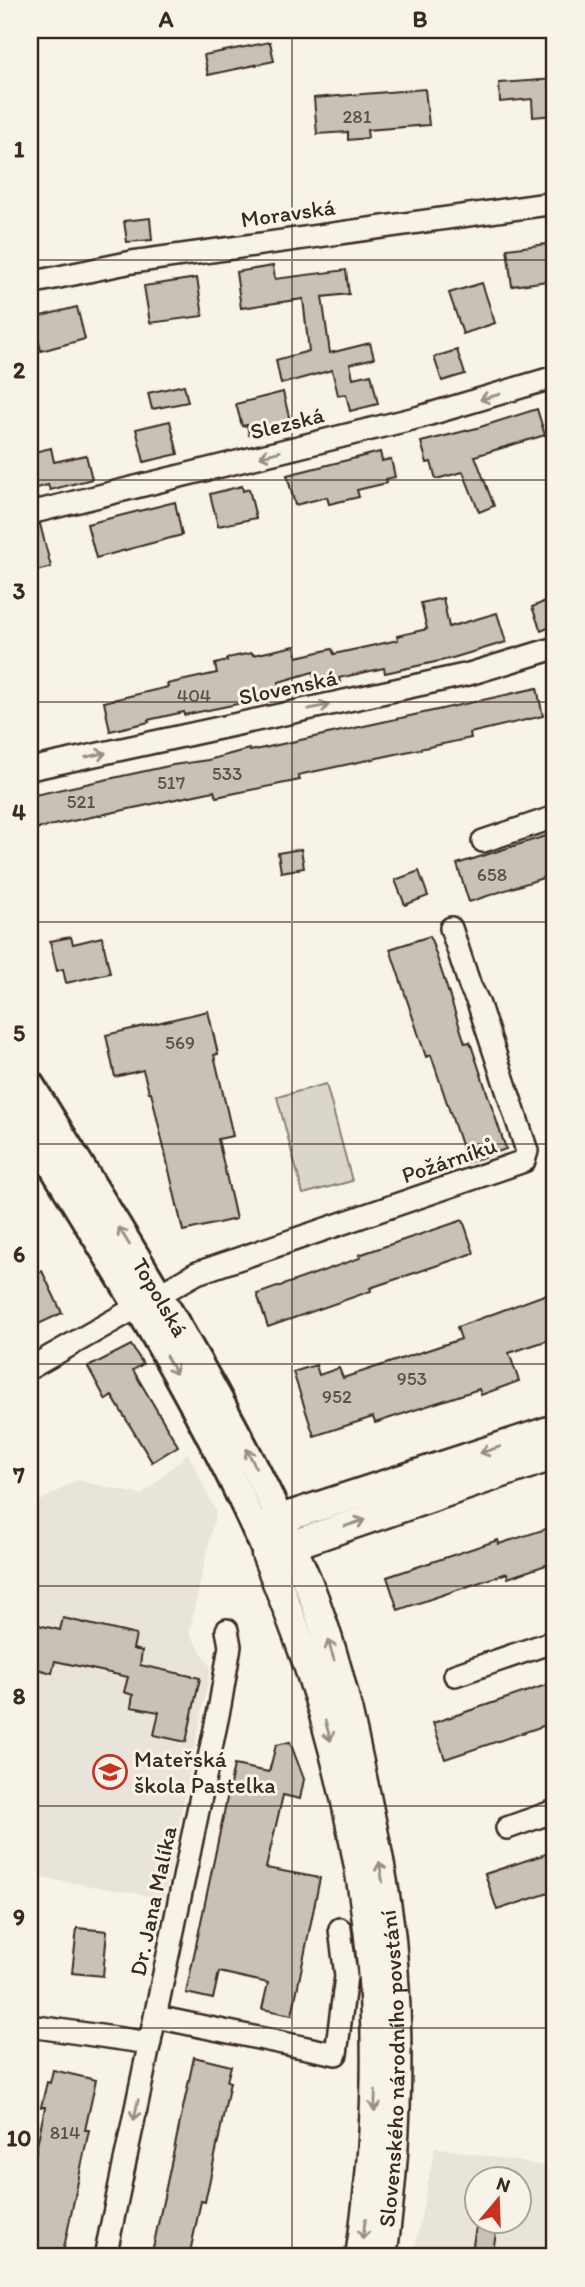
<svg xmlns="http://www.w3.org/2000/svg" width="585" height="2287" viewBox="0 0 585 2287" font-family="Itim,sans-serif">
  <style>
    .built { fill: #e9e4d9; fill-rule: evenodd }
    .green { fill: #dbd6cb; stroke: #8b8074; stroke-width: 2 }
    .building { fill: #c8c1b6; stroke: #3b2a1e; stroke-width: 2 }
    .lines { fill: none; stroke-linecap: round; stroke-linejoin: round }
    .minor-casing { stroke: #3b2a1e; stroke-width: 26 }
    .tertiary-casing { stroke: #3b2a1e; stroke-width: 32 }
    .secondary-casing { stroke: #3b2a1e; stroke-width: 33 }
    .minor { stroke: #f7f3e8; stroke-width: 21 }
    .tertiary { stroke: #f7f3e8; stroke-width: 26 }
    .secondary { stroke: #f7f3e8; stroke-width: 28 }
    .oneway { stroke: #998e83 }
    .grid { fill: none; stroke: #3b2a1e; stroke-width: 2; stroke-opacity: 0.55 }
    .labels { text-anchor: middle; stroke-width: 6; stroke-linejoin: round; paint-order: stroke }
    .number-label { font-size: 19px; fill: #5e5044 }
    .street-label { font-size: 23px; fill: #3b2a1e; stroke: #f7f3e8 }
    .poi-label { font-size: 23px; fill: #3b2a1e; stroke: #f7f3e8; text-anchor: start }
    .neatline { fill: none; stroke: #3b2a1e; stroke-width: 2.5 }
    .grid-label { font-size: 23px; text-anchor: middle; font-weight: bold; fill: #3b2a1e }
  </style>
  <rect width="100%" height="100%" fill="#f7f3e8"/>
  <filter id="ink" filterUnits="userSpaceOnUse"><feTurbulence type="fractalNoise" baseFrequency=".0143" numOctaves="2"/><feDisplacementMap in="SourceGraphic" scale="14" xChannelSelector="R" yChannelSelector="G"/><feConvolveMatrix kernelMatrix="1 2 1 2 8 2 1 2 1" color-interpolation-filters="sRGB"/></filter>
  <g filter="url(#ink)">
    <!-- built -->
    <path class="built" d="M188,1453L216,1512L189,1632L211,1667L164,1898L30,1876V1507L76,1480L142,1495Z
      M435,2147L555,2168V2257H413ZM476,2178H518V2220H476Z"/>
    <!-- green -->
    <path class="green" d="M326,1084L352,1181L303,1194L277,1097Z"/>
    <!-- building -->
    <path class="building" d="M270,42L274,61L208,75L204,55Z
      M555,79V115L533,117L532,99L500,102L499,83Z
      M425,89L429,125L367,130L368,138L348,140V132L317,134L314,98Z
      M150,218L152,240L127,242L124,221Z
      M555,243V280L512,286L507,249Z
      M273,266L275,279L346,270L349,294L322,297L330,353L370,343L374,358L350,364L353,378L371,374L378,404L350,411L346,394L338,395L332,370L281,384L276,360L309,351L303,299L241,308L236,272Z
      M197,278L203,316L150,323L144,286Z
      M482,283L495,323L463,334L449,293Z
      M77,307L85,339L41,351L33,318Z
      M457,350L465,374L442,381L434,357Z
      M184,385L188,402L152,409L148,393Z
      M283,392L291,425L249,435L247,425L242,426L236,404Z
      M537,409L545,435L475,456L494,506L479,512L463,472L436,479L431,462L427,463L421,442L477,428Z
      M170,421L178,454L144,462L136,429Z
      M51,448L54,462L86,455L92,479L50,490L48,485L30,490V453Z
      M380,452L382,461L391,459L395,477L386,479L387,483L357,490L359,497L329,504L327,497L295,505L287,475Z
      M242,486L243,491L249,489L256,518L218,526L210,494Z
      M175,502L182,535L96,558L87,524Z
      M40,524L51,567L30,573V526Z
      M555,597V625L541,631L532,607Z
      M443,598L449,627L497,613L506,642L449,659L385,673L384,668L339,678L340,683L316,688L313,672L279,682L281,695L184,715V712L148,720L149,722L110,731L104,702L168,687L167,684L217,673L215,664L227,661V658L252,653L253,655L295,646L297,657L332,649L334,654L398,640L397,636L427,629L421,603Z
      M537,688L543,716L470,733L471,738L298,775L300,780L216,797L214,791L30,830V796L173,765L208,760L249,749L250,751Z
      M555,833V874L469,902L457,864Z
      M301,849L304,868L281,872L278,853Z
      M419,871L428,896L405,905L395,880Z
      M430,936L465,1043L470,1042L506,1149L467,1163L431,1055L426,1057L390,949Z
      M71,937L73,944L102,937L110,973L66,983L63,969L57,971L50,941Z
      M208,1011L218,1054L214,1055L233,1136L218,1139L236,1219L183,1231L151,1092H149L143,1070L115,1077L106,1035Z
      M463,1220L474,1253L370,1288L371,1291L268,1327L257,1294L360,1258L359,1255Z
      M42,1271L62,1313L30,1328V1277Z
      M555,1291V1338L509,1353L519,1381L481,1395L479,1389L375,1423L373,1417L314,1436L293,1372L316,1365L319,1375L339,1368L343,1378L461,1339L457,1327Z
      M131,1345L143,1364L133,1370L178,1446L152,1462L112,1396L106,1400L88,1367Z
      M555,1526V1562L508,1578L507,1573L398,1610L387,1577L498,1540L499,1544Z
      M63,1618L136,1635L133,1649L142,1651L140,1665L200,1678L186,1742L154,1735L159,1712L131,1707L133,1695L124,1692L128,1677L55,1661L52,1673L30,1667V1623L60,1630Z
      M549,1684L555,1702V1722L445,1759L433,1723Z
      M290,1742L304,1779L300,1799L283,1795L266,1868L320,1878L292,2015L262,2009L268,1983L219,1972L213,1999L186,1993L234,1765L269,1772L276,1745Z
      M555,1851V1891L497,1910L485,1874Z
      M77,1928L107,1931L103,1976L72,1973Z
      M194,2057L231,2066L227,2081L230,2082L218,2142L205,2202L201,2201L189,2257H151Z
      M53,2070L96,2080L85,2130H89L62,2257H30V2179L45,2107H41L47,2082L50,2083Z
      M477,2221H498L492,2257H471Z"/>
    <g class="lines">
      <!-- minor casing -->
      <g class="minor-casing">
        <path id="minor" d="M30,283L132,262L555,203
          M30,513L420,417L555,377
          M30,769L469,674L555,648
          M483,841L555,817
          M30,1368L197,1273L524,1161L527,1151L478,1002L470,986L451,928
          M455,1675L555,1641
          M507,1828L555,1811
          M156,2017L336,2054L346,1976L340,1929
          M30,2026L150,2043
          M105,2257L220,1705L230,1646L227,1630"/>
      </g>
      <!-- tertiary casing -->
      <g class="tertiary-casing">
        <g id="tertiary">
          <path id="s1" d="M30,1084C118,1227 208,1367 280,1519L256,1529"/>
          <path d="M30,1129C93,1233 158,1335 214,1444C231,1477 248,1511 263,1545"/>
        </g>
      </g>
      <!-- secondary casing -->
      <g class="secondary-casing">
        <g id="secondary">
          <path d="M360,2257C372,2178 378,2099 375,2019C372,1919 351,1811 324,1715C308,1660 287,1607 266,1554L555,1455"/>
          <path id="s2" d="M382,2257C397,2151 401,2046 391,1939C385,1886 374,1834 363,1782C351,1723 338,1664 317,1607C307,1577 292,1549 280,1519L555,1429"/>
        </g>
      </g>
      <!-- minor -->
      <use href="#minor" class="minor"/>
      <!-- tertiary -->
      <use href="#tertiary" class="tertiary"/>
      <!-- secondary -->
      <use href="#secondary" class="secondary"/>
    </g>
    <!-- one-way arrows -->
    <defs><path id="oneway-shaft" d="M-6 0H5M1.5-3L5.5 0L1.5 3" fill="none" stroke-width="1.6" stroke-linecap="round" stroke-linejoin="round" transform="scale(1.75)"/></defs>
    <g class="oneway">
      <use href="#oneway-shaft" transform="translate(490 397) rotate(164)"/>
      <use href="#oneway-shaft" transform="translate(270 454) rotate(166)"/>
      <use href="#oneway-shaft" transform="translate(319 707) rotate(-12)"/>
      <use href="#oneway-shaft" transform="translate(96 755) rotate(-12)"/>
      <use href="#oneway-shaft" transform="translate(124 1236) rotate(-122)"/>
      <use href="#oneway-shaft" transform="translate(171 1365) rotate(61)"/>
      <use href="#oneway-shaft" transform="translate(490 1450) rotate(162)"/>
      <use href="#oneway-shaft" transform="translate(251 1458) rotate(-116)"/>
      <use href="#oneway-shaft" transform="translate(355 1523) rotate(-19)"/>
      <use href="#oneway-shaft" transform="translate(331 1650) rotate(-107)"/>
      <use href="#oneway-shaft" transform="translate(328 1731) rotate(75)"/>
      <use href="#oneway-shaft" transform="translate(381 1872) rotate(-99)"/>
      <use href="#oneway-shaft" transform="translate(375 2101) rotate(92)"/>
      <use href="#oneway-shaft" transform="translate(136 2110) rotate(102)"/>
      <use href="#oneway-shaft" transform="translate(364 2229) rotate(98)"/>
    </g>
  </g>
  <!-- grid -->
  <path class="grid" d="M292,30V2257M30,260H555M30,480H555M30,702H555M30,922H555M30,1144H555M30,1364H555M30,1586H555M30,1806H555M30,2028H555"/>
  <!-- icons -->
  <defs>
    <g id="school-ring" transform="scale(1.75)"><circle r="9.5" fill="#f7f3e8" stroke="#c8321e" stroke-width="1.5"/><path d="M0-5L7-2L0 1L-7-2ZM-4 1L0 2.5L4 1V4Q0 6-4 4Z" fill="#c8321e"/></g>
  </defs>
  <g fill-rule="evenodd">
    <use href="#school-ring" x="110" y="1772"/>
  </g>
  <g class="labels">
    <!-- number labels -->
    <g class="number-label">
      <text x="357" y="123">281</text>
      <text x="194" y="702">404</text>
      <text x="227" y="780">533</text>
      <text x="171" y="789">517</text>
      <text x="81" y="808">521</text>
      <text x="492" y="881">658</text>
      <text x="180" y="1049">569</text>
      <text x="412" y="1385">953</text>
      <text x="337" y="1403">952</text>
      <text x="65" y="2139">814</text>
    </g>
    <!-- street labels -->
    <g class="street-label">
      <text transform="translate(288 213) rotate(-8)" y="8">Moravská</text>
      <text transform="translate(287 423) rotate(-14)" y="8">Slezská</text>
      <text transform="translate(288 687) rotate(-12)" y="8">Slovenská</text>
      <text transform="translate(449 1160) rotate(-19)" y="8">Požárníků</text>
      <text dy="8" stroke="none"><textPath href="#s1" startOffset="250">Topolská</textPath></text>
      <text transform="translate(153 1901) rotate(-78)" y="8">Dr. Jana Malíka</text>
      <text dy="8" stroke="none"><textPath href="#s2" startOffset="189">Slovenského národního povstání</textPath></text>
    </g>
    <!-- poi labels -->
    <g class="poi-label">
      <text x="134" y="1767">Mateřská<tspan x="134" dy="26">škola Pastelka</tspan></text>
    </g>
  </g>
  <!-- margin -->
  <rect width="585" height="2287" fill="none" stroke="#f7f3e8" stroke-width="77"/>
  <!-- north arrow -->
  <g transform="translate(498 2200) rotate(19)"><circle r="33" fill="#f7f3e8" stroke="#aca397" stroke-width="2"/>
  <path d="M0-5L12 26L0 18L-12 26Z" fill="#c8321e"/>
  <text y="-10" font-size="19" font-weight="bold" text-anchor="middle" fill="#3b2a1e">N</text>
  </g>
  <rect x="38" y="38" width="508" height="2210" class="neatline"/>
  <g class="grid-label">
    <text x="166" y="27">A</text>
    <text x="420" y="27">B</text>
    <text x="19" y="157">1</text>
    <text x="19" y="378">2</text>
    <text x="19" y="599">3</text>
    <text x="19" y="820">4</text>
    <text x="19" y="1041">5</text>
    <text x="19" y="1262">6</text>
    <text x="19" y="1483">7</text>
    <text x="19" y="1704">8</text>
    <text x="19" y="1925">9</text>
    <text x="19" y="2146">10</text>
  </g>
</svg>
